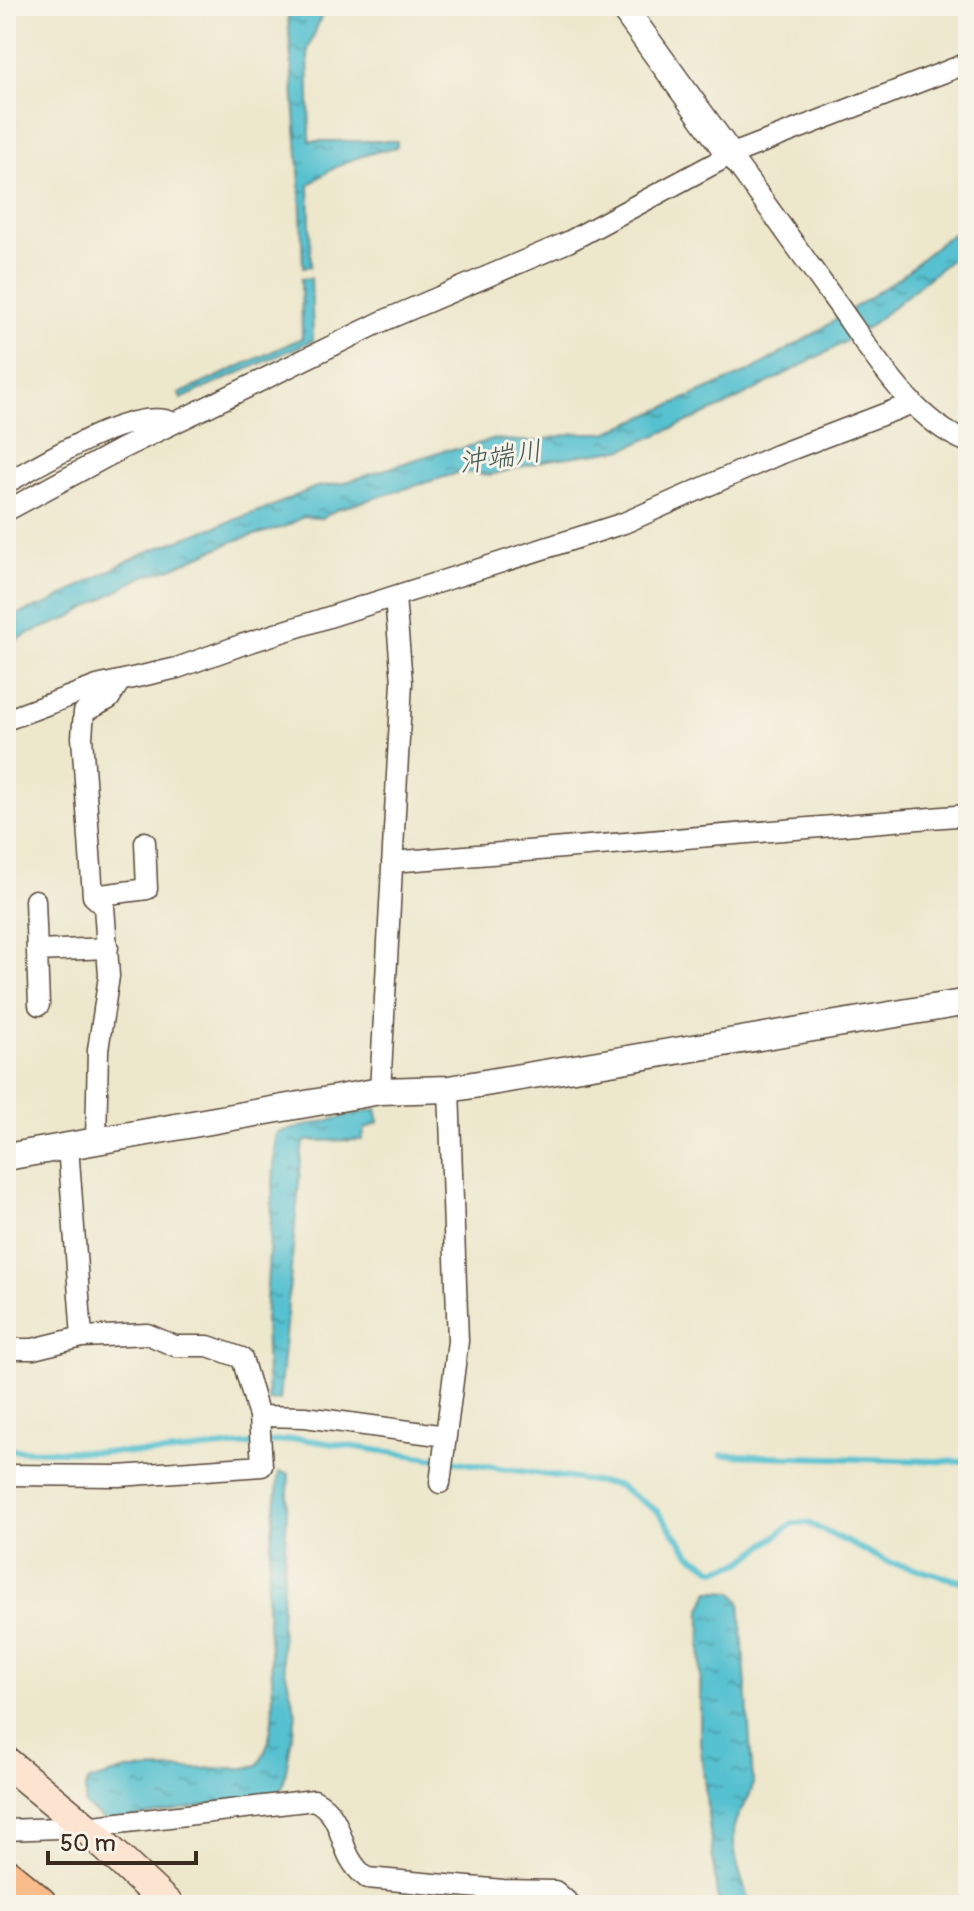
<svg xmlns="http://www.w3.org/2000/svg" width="974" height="1911" viewBox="0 0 974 1911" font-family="Pangolin,'Klee One',sans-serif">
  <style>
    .water { fill: url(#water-ripples); stroke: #487677; stroke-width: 2 }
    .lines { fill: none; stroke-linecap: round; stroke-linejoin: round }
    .stream { stroke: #56c1d0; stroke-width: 6 }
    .minor-casing { stroke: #564638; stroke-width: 23 }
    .tertiary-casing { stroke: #564638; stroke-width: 29 }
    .secondary-casing { stroke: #564638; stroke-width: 33 }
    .motorway-casing { stroke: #564638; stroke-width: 41 }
    .minor { stroke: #fff; stroke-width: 20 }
    .tertiary { stroke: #fff; stroke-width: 26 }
    .secondary { stroke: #fde4d1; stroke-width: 30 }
    .motorway { stroke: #fabc8b; stroke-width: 38 }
    .labels { text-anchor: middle; stroke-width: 6; stroke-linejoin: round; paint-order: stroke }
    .water-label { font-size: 28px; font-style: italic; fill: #435753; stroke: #f7f3e8 }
  </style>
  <defs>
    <pattern id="water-ripples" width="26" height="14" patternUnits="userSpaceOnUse" patternTransform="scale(2)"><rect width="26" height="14" fill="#56c1d0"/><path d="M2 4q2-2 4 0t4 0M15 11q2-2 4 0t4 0" fill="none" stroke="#489da8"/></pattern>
  </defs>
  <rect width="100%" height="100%" fill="#f7f3e8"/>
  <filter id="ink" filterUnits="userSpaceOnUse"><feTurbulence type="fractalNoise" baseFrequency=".0125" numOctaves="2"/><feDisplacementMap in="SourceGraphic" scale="16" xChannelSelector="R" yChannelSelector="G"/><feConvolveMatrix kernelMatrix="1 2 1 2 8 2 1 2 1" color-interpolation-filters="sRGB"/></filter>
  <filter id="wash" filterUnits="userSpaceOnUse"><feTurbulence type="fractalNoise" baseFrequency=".006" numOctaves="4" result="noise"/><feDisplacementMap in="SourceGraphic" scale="32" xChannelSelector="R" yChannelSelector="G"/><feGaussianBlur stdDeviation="1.8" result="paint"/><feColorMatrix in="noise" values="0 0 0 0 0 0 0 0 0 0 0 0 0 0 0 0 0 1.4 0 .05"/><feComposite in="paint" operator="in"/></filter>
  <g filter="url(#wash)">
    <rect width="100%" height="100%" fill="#ede7cc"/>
    <!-- water -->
    <path class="water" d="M294,6H325L308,50L310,141H397V147C363,154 336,163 309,185L311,266L303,267L300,182L288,17Z
      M968,224V250L949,261L866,329L833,349L724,406L624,449L548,460L490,475L461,472L338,509L322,518L303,517L284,527L237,540L169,569L144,576L67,619L29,633L6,646V618L49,603L141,554L275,505L316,487L343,483L445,450L460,449L495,439L533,442L575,433H606L750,371L817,332L903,275L938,244Z
      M311,278L313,340L181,399L179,394L302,338L301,279Z
      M376,1109L379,1122L365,1129L362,1140L305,1141L302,1150L279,1400L268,1401L265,1321L276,1133Z
      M279,1472L289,1474L281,1622L282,1658L296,1714L283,1787L276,1793L107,1822L85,1805V1788L89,1781L127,1770L246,1768L258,1765C285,1726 267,1649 267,1602C267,1559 275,1515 279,1472Z
      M709,1591L733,1592L740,1602L753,1783C752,1799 738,1809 735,1824C730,1849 742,1881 750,1905H720L717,1896L700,1741L701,1609Z"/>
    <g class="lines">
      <!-- stream -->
      <path class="stream" d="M6,1450L165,1453L300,1439L617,1485L657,1511L691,1555L715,1570L742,1562L793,1523H808L888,1562L968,1583
        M722,1455L968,1462"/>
    </g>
  </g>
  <g filter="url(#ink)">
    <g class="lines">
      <!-- minor casing -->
      <g class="minor-casing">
        <path id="minor" d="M730,155C764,201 797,248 831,295C867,344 909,420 968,442
          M6,483C42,464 136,403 174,423
          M6,511L121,449L383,321L568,242L730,155L968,63
          M6,720L97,686L177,668L241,645L624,523L777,455L913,403
          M392,862L968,815
          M93,896L147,889L145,842
          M35,900L39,1005
          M37,951L108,948
          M380,1091L402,682L395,597
          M96,1141L98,1050L109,976L104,906L93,896L82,737L84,712L109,699L120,681
          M6,1349H33L82,1337
          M259,1416L305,1417L446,1436
          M6,1475L119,1476L262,1466L259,1416L242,1358L208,1346H175L147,1334L82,1337L68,1146
          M440,1483L458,1341L449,1089
          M6,1830L85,1827L314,1800C349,1818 334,1853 367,1878L503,1890L555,1891L571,1905"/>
      </g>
      <!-- tertiary casing -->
      <g class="tertiary-casing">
        <path id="tertiary" d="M622,6L730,155
          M6,1157L380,1091L449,1089L968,1002"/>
      </g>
      <!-- secondary casing -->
      <g class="secondary-casing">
        <path id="secondary" d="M6,1762L85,1827L168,1905"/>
      </g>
      <!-- motorway casing -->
      <g class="motorway-casing">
        <path id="motorway" d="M6,1878L38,1905"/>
      </g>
      <!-- minor -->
      <use href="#minor" class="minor"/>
      <!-- tertiary -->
      <use href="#tertiary" class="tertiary"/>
      <!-- secondary -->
      <use href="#secondary" class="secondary"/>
      <!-- motorway -->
      <use href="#motorway" class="motorway"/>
    </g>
  </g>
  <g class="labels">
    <!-- water labels -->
    <g class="water-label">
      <text transform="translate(500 456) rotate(-9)" y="10">沖端川</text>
    </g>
  </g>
  <!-- margin -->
  <rect width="974" height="1911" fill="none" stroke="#f7f3e8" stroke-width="32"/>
  <!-- scale -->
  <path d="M48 1851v12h148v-12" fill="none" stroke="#3b2a1e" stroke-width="4"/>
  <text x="60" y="1851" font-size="24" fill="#3b2a1e" stroke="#f7f3e8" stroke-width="6" paint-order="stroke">50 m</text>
</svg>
